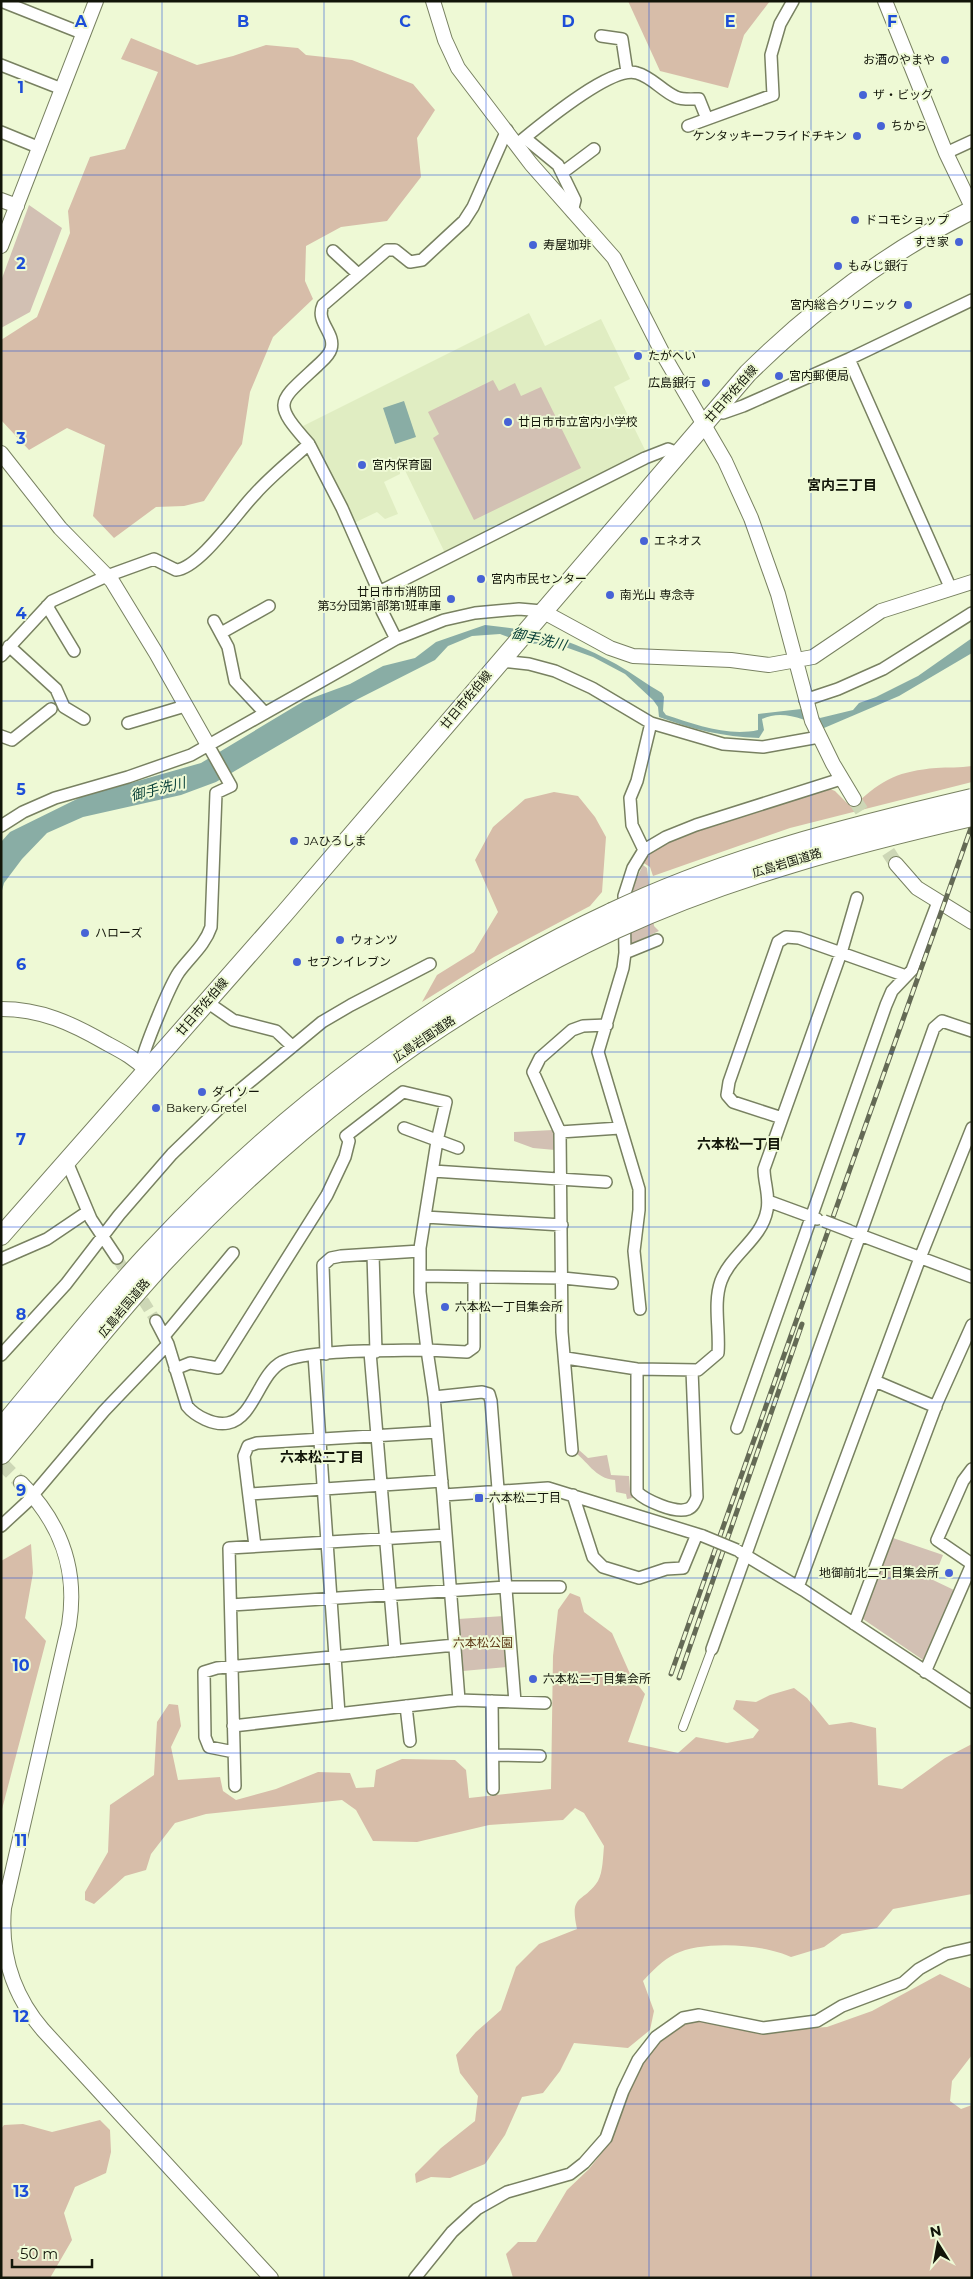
<svg xmlns="http://www.w3.org/2000/svg" width="973" height="2279" viewBox="0 0 973 2279" font-family="Montserrat,'Noto Sans JP',sans-serif">
  <style>
    .built { fill: #e0edc2 }
    .green { fill: #d2c0b3 }
    .forest { fill: #d7bda9 }
    .water { fill: #89ada5 }
    .lines { fill: none; stroke-linecap: round; stroke-linejoin: round }
    .minor-tunnel { stroke: #cdd7b6; stroke-width: 11; stroke-dasharray: 11 5.5; stroke-linecap: butt }
    .tertiary-tunnel { stroke: #cdd7b6; stroke-width: 14; stroke-dasharray: 14 7; stroke-linecap: butt }
    .pedestrian-casing { stroke: #788161; stroke-width: 10 }
    .minor-casing { stroke: #788161; stroke-width: 14 }
    .tertiary-casing { stroke: #788161; stroke-width: 16 }
    .primary-casing { stroke: #788161; stroke-width: 20 }
    .motorway-casing { stroke: #788161; stroke-width: 22 }
    .pedestrian { stroke: #fff; stroke-width: 8 }
    .minor { stroke: #fff; stroke-width: 11 }
    .tertiary { stroke: #fff; stroke-width: 14 }
    .primary { stroke: #fff; stroke-width: 18 }
    .motorway { stroke: #fff; stroke-width: 20 }
    .rail-casing { stroke: #646a55; stroke-width: 5 }
    .rail { stroke: #eef9d5; stroke-width: 3; stroke-dasharray: 9; stroke-linecap: butt }
    .minor-bridge-casing { stroke: #788161; stroke-width: 14; stroke-linecap: butt }
    .motorway-bridge-casing { stroke: #788161; stroke-width: 22; stroke-linecap: butt }
    .minor-bridge { stroke: #fff; stroke-width: 11 }
    .motorway-bridge { stroke: #fff; stroke-width: 20 }
    .grid { fill: none; stroke: #1d4ed8; stroke-width: 1; stroke-opacity: 0.55 }
    .poi-dot { fill: #4763d6; stroke: #eef9d5; stroke-width: 2 }
    .labels { text-anchor: middle; stroke-width: 4; stroke-linejoin: round; paint-order: stroke }
    .poi-label { font-size: 12px; fill: #121509; stroke: #eef9d5; text-anchor: start }
    .street-label { font-size: 12px; fill: #121509; stroke: #eef9d5 }
    .park-label { font-size: 12px; fill: #5d3916; stroke: #eef9d5 }
    .neighbourhood-label { font-size: 14px; font-weight: bold; fill: #121509; stroke: #eef9d5 }
    .water-label { font-size: 14px; font-style: italic; fill: #094038; stroke: #eef9d5 }
    .grid-label { font-size: 16px; text-anchor: middle; font-weight: bold; fill: #1d4ed8; stroke: #eef9d5; stroke-width: 4; stroke-linejoin: round; paint-order: stroke }
  </style>
  <rect width="100%" height="100%" fill="#eef9d5"/>
  <!-- built -->
  <path class="built" d="M529,313L545,346L601,319L630,379L614,387L647,454L445,553L399,458L400,474L384,482L398,514L385,519L377,512L354,523L301,427Z"/>
  <!-- green -->
  <path class="green" d="M29,205L62,228L30,312L1,328V281Z
    M493,380L499,391L515,383L521,396L541,387L581,468L474,520L433,438L439,434L428,412Z
    M643,865L647,868L654,926L659,931L631,944L630,893Z
    M553,1130L555,1150L533,1148L514,1141V1132Z
    M572,1450H579L588,1458L607,1455L611,1475L629,1476L630,1489L633,1498L627,1499L626,1494L616,1492L615,1480C595,1479 587,1460 572,1450Z
    M893,1538L943,1555L933,1580L954,1590L923,1660L863,1619Z
    M504,1616L507,1667L463,1671L458,1619Z"/>
  <!-- forest -->
  <path class="forest" d="M628,1H770L744,35L728,88L660,71Z
    M131,38L197,65L233,56L266,45L298,48L306,55L352,60L413,84L435,110L417,138L421,177L387,221L341,227L306,246L305,281L313,299L273,337L250,392L242,444L204,501L184,506L156,507L114,538L93,516L105,445L67,428L29,450L1,420V340L37,317L70,233L68,211L90,157L125,149L158,72L121,59Z
    M972,766V782L790,828L653,876L650,867L642,862L647,853L667,841L698,828L830,789L835,791L848,804H856C882,779 900,771 936,768C948,767 960,768 972,766Z
    M554,792L578,796L595,817L606,837L602,892L590,906L494,957L422,1002L437,975L474,952L498,912L475,860L493,827L525,799Z
    M31,1544L33,1573L25,1618L46,1641L1,1813V1561Z
    M570,1593L580,1597L584,1612L612,1633L631,1676L645,1694L628,1742L678,1753L696,1737L727,1743L753,1738L759,1730L733,1709L736,1700L756,1702L770,1695L794,1688L807,1698L829,1725L851,1722L876,1728L878,1785L902,1789L945,1758L972,1744V1894L893,1909L877,1928L842,1934L824,1947L791,1957C764,1944 703,1940 675,1954C663,1960 652,1971 643,1981L654,2011L650,2030L628,2048L574,2043L560,2071L543,2093L522,2097L505,2135L485,2164L450,2178L431,2177L416,2183L415,2174L441,2148L475,2121L478,2096L460,2073L456,2055L476,2032L501,2010L516,1967L539,1944L577,1929C569,1893 583,1904 598,1881C603,1872 603,1856 604,1846L584,1813L575,1808L563,1820L489,1825L417,1842L373,1841L356,1810L342,1800L206,1814L175,1823L151,1854L146,1870L125,1876L94,1904L85,1900V1892L108,1852L110,1805L154,1775L157,1722L169,1704L178,1705L181,1726L171,1747L178,1780L220,1777L223,1791L236,1800L276,1789L318,1772L350,1773L356,1788L374,1787L376,1770L402,1759L455,1760L466,1770L469,1798L551,1789L553,1656L558,1610Z
    M940,1974L972,1989V2055L952,2081L950,2101L961,2109L972,2105V2278H513L506,2254L518,2242H536L567,2190L589,2169L612,2140L633,2072L657,2041L673,2027L700,2021L752,2032L827,2027L872,2011Z
    M100,2120L110,2130L111,2152L106,2173L75,2187L64,2213L72,2240L50,2278H1V2129L4,2125L23,2124L52,2132Z"/>
  <!-- water -->
  <path class="water" d="M404,401L416,437L395,444L383,408Z
    M485,625C536,630 571,639 616,664C632,673 646,684 662,693L664,697L663,711L666,715C694,724 728,737 758,730V714L810,708L820,718L853,710L859,703L876,697L918,676L972,638V653L899,696L824,728C805,720 783,709 762,719L764,730L759,738C723,737 692,729 659,717L658,707L653,700L625,674L593,657L554,643L526,644L500,634L472,636L448,646L435,660L356,700L216,782L181,795L83,817L47,833L22,859L4,883L1,894V842L10,832L81,797L201,763L304,701L350,684L383,666L415,658L436,642Z"/>
  <g class="lines">
    <!-- minor-tunnel -->
    <path class="minor-tunnel" d="M117,1258L156,1321"/>
    <!-- tertiary-tunnel -->
    <path class="tertiary-tunnel" d="M854,799L896,864
      M1,1463L21,1483"/>
    <!-- pedestrian casing -->
    <g class="pedestrian-casing">
      <path id="pedestrian" d="M683,1727L712,1649"/>
    </g>
    <!-- minor casing -->
    <g class="minor-casing">
      <path id="minor" d="M1,1L84,34
        M601,36L622,39L627,72
        M1,65L62,89
        M688,126L773,95L771,55L780,24L793,1
        M1,132L40,148
        M525,138L558,165L575,200L572,212
        M517,144C538,127 611,65 637,73C652,77 662,91 676,97C682,100 692,99 699,99L707,119
        M946,153L972,141
        M562,173L594,149
        M333,251L358,274
        M849,359L951,589
        M715,410L723,413L743,406L849,359L972,300
        M309,444C272,402 277,403 317,366C322,361 329,356 331,349C336,333 315,322 323,305L387,250H395L410,262L422,260L464,221L473,207L507,130
        M379,592L645,458L668,449L678,453
        M47,606L74,651
        M214,621L228,647L235,681L264,712
        M221,633L269,606
        M9,646L56,689L64,707L84,719
        M1,656L52,601L107,576L154,559L176,570C200,568 238,511 255,494C271,476 291,460 309,444L342,508L379,592L382,611L396,639
        M500,661L529,664L555,671L592,688L651,723L723,744L763,747L819,737
        M805,700L838,689L883,669L972,613
        M128,723L185,706
        M1,736L12,740L51,709
        M1,826L23,812L55,798L128,777L191,755L396,639L444,620L475,613L519,609L542,611
        M644,850L632,825L630,798L637,781L651,723
        M625,953L657,940
        M207,1002L233,1020L276,1031L292,1046
        M141,1065C143,1050 170,985 179,972C190,957 205,945 211,927L216,793L231,786L208,745
        M782,1118L733,1102L727,1095L729,1082L778,942L786,937L799,938L906,976
        M404,1128L458,1148
        M560,1132L620,1128
        M67,1162L91,1219L117,1258
        M433,1171L606,1182
        M768,1201L817,1219
        M425,1217L562,1225
        M852,1232L972,1277
        M373,1254L376,1352
        M1,1259L47,1239L87,1212
        M420,1276L563,1278L612,1283
        M640,1309L634,1251L639,1210V1189L598,1052L623,968L625,953L624,896L633,868L644,850L666,837L696,825L841,779
        M156,1321L168,1344L187,1406C195,1416 214,1426 228,1423C254,1418 259,1374 282,1362C307,1349 395,1351 427,1350L434,1397L443,1495L548,1488L703,1536
        M165,1335L233,1253
        M370,1352L395,1651
        M326,1354L323,1265L331,1258L341,1256L420,1251
        M1,1355L66,1284L119,1215L172,1154L229,1099L322,1022L351,1005L430,964
        M314,1355L339,1714
        M566,1358L637,1369L698,1370L718,1353C720,1330 713,1303 721,1281C731,1254 762,1239 767,1210C770,1196 764,1183 764,1169L841,953L857,898
        M175,1369L190,1363L218,1368L327,1195L345,1157L349,1141L346,1136L403,1092L446,1102L437,1141L420,1248V1292L427,1350L467,1352L474,1347V1277
        M637,1369V1492C645,1500 675,1514 688,1509C693,1507 695,1502 697,1497L692,1370
        M875,1381L936,1407
        M434,1397L482,1392L489,1394L491,1401L515,1702
        M737,1428L886,1005L892,991L912,970L938,902
        M572,1450L562,1332L560,1132L533,1072L540,1058L572,1030L583,1026L607,1025
        M972,1469L963,1481L937,1540L972,1564
        M249,1494L442,1481
        M443,1495L459,1700
        M573,1495L593,1557L603,1567L639,1578L666,1569L683,1568L697,1534
        M1,1526L27,1502L104,1411L168,1344
        M255,1546L244,1456L248,1446L257,1443L437,1432
        M740,1552L803,1590L972,1702
        M798,1587L920,1258L972,1128
        M231,1605L506,1587H560
        M854,1624L937,1403L972,1325
        M712,1649L934,1028L942,1021L972,1031
        M925,1672L972,1564
        M492,1701L493,1789
        M406,1706L410,1741
        M233,1726L459,1700L545,1703
        M234,1752L209,1747L205,1737L204,1672L217,1668L455,1645
        M493,1755L540,1756
        M235,1786L229,1548L446,1535
        M415,2278L452,2232L477,2209L507,2192L570,2174L584,2163L606,2138L623,2091L638,2060L656,2037L683,2018L699,2015L763,2028L817,2021L842,2006L903,1983L919,1969L946,1954L972,1948"/>
    </g>
    <!-- tertiary casing -->
    <g class="tertiary-casing">
      <path id="tertiary" d="M433,1L445,40L458,68L531,164L614,258L664,356L725,461L751,518L778,594L812,721L833,764L854,799
        M885,1L946,153L972,207
        M1,200L17,206
        M1,246L96,1
        M1,453L60,528L112,581L156,653L208,745
        M542,611L610,648L633,656L731,660L769,665L813,657L881,611L972,582
        M896,864L917,888L972,922
        M1,1009C41,1009 71,1023 106,1043C121,1051 135,1058 147,1071
        M21,1483C61,1523 78,1569 69,1625L4,1908C0,1955 13,1995 43,2030L271,2278"/>
    </g>
    <!-- primary casing -->
    <g class="primary-casing">
      <path id="primary" d="M1,1236L285,913L748,373C815,307 888,252 972,210"/>
    </g>
    <!-- motorway casing -->
    <g class="motorway-casing">
      <path id="motorway" d="M1,1429C51,1370 98,1308 151,1252C282,1112 438,994 612,913
        M1,1454C55,1390 106,1324 162,1263C291,1126 443,1009 614,929"/>
    </g>
    <!-- pedestrian -->
    <use href="#pedestrian" class="pedestrian"/>
    <!-- minor -->
    <use href="#minor" class="minor"/>
    <!-- tertiary -->
    <use href="#tertiary" class="tertiary"/>
    <!-- primary -->
    <use href="#primary" class="primary"/>
    <!-- motorway -->
    <use href="#motorway" class="motorway"/>
    <!-- rail casing -->
    <g class="rail-casing">
      <path id="rail" d="M671,1674L972,825
        M679,1678L802,1324"/>
    </g>
    <!-- rail -->
    <use href="#rail" class="rail"/>
    <!-- minor-bridge casing -->
    <g class="minor-bridge-casing">
      <path id="minor-bridge" d="M824,1221L850,1231
        M703,1536L737,1550"/>
    </g>
    <!-- motorway-bridge casing -->
    <g class="motorway-bridge-casing">
      <path id="motorway-bridge" d="M612,913C727,858 849,828 972,799
        M614,929C729,876 849,844 972,816"/>
    </g>
    <!-- minor-bridge -->
    <use href="#minor-bridge" class="minor-bridge"/>
    <!-- motorway-bridge -->
    <use href="#motorway-bridge" class="motorway-bridge"/>
  </g>
  <!-- grid -->
  <path class="grid" d="M162,1V2278M324,1V2278M486,1V2278M649,1V2278M811,1V2278M1,175H972M1,351H972M1,526H972M1,701H972M1,877H972M1,1052H972M1,1227H972M1,1402H972M1,1578H972M1,1753H972M1,1928H972M1,2104H972"/>
  <!-- markers -->
  <g class="poi-dot">
    <circle cx="945" cy="60" r="5"/>
    <circle cx="863" cy="95" r="5"/>
    <circle cx="881" cy="126" r="5"/>
    <circle cx="857" cy="136" r="5"/>
    <circle cx="855" cy="220" r="5"/>
    <circle cx="959" cy="242" r="5"/>
    <circle cx="533" cy="245" r="5"/>
    <circle cx="838" cy="266" r="5"/>
    <circle cx="908" cy="305" r="5"/>
    <circle cx="638" cy="356" r="5"/>
    <circle cx="779" cy="376" r="5"/>
    <circle cx="706" cy="383" r="5"/>
    <circle cx="508" cy="422" r="5"/>
    <circle cx="362" cy="465" r="5"/>
    <circle cx="644" cy="541" r="5"/>
    <circle cx="481" cy="579" r="5"/>
    <circle cx="610" cy="595" r="5"/>
    <circle cx="451" cy="599" r="5"/>
    <circle cx="294" cy="841" r="5"/>
    <circle cx="85" cy="933" r="5"/>
    <circle cx="340" cy="940" r="5"/>
    <circle cx="297" cy="962" r="5"/>
    <circle cx="202" cy="1092" r="5"/>
    <circle cx="156" cy="1108" r="5"/>
    <circle cx="445" cy="1307" r="5"/>
    <rect x="474" y="1493" width="10" height="10" rx="2.5"/>
    <circle cx="949" cy="1573" r="5"/>
    <circle cx="533" cy="1679" r="5"/>
  </g>
  <g class="labels">
    <!-- poi labels -->
    <g class="poi-label">
      <text x="935" y="64" text-anchor="end">お酒のやまや</text>
      <text x="873" y="99">ザ・ビッグ</text>
      <text x="891" y="130">ちから</text>
      <text x="847" y="140" text-anchor="end">ケンタッキーフライドチキン</text>
      <text x="865" y="224">ドコモショップ</text>
      <text x="949" y="246" text-anchor="end">すき家</text>
      <text x="543" y="249">寿屋珈琲</text>
      <text x="848" y="270">もみじ銀行</text>
      <text x="898" y="309" text-anchor="end">宮内総合クリニック</text>
      <text x="648" y="360">たがへい</text>
      <text x="789" y="380">宮内郵便局</text>
      <text x="696" y="387" text-anchor="end">広島銀行</text>
      <text x="518" y="426">廿日市市立宮内小学校</text>
      <text x="372" y="469">宮内保育園</text>
      <text x="654" y="545">エネオス</text>
      <text x="491" y="583">宮内市民センター</text>
      <text x="441" y="596" text-anchor="end">廿日市市消防団<tspan x="441" dy="14">第3分団第1部第1班車庫</tspan></text>
      <text x="620" y="599">南光山 専念寺</text>
      <text x="304" y="845">JAひろしま</text>
      <text x="95" y="937">ハローズ</text>
      <text x="350" y="944">ウォンツ</text>
      <text x="307" y="966">セブンイレブン</text>
      <text x="212" y="1096">ダイソー</text>
      <text x="166" y="1112">Bakery Gretel</text>
      <text x="455" y="1311">六本松一丁目集会所</text>
      <text x="489" y="1502">六本松二丁目</text>
      <text x="939" y="1577" text-anchor="end">地御前北二丁目集会所</text>
      <text x="543" y="1683">六本松二丁目集会所</text>
    </g>
    <!-- street labels -->
    <g class="street-label">
      <text transform="translate(731 394) rotate(-48)" y="4">廿日市佐伯線</text>
      <text transform="translate(466 700) rotate(-50)" y="4">廿日市佐伯線</text>
      <text transform="translate(787 863) rotate(-17)" y="4">広島岩国道路</text>
      <text transform="translate(202 1007) rotate(-49)" y="4">廿日市佐伯線</text>
      <text transform="translate(424 1039) rotate(-34)" y="4">広島岩国道路</text>
      <text transform="translate(124 1308) rotate(-50)" y="4">広島岩国道路</text>
    </g>
    <!-- park labels -->
    <g class="park-label">
      <text x="483" y="1647">六本松公園</text>
    </g>
    <!-- neighbourhood labels -->
    <g class="neighbourhood-label">
      <text x="842" y="490">宮内三丁目</text>
      <text x="739" y="1149">六本松一丁目</text>
      <text x="322" y="1462">六本松二丁目</text>
    </g>
    <!-- water labels -->
    <g class="water-label">
      <text transform="translate(539 639) rotate(13)" y="5">御手洗川</text>
      <text transform="translate(158 789) rotate(-14)" y="5">御手洗川</text>
    </g>
  </g>
  <g class="grid-label">
    <text x="81" y="27">A</text>
    <text x="243" y="27">B</text>
    <text x="405" y="27">C</text>
    <text x="568" y="27">D</text>
    <text x="730" y="27">E</text>
    <text x="892" y="27">F</text>
    <text x="21" y="93">1</text>
    <text x="21" y="269">2</text>
    <text x="21" y="444">3</text>
    <text x="21" y="619">4</text>
    <text x="21" y="795">5</text>
    <text x="21" y="970">6</text>
    <text x="21" y="1145">7</text>
    <text x="21" y="1320">8</text>
    <text x="21" y="1496">9</text>
    <text x="21" y="1671">10</text>
    <text x="21" y="1846">11</text>
    <text x="21" y="2022">12</text>
    <text x="21" y="2197">13</text>
  </g>
  <!-- border -->
  <rect width="973" height="2279" fill="none" stroke="#121509" stroke-width="5"/>
  <!-- north arrow -->
  <g transform="translate(938 2244) rotate(349)" stroke="#eef9d5" stroke-width="4" paint-order="stroke">
  <path d="M0-4L9 19L0 12L-9 19Z" fill="#121509"/>
  <text y="-8" font-size="14" font-weight="bold" text-anchor="middle" fill="#121509">N</text>
  </g>
  <!-- scale -->
  <path d="M12 2259v8h80v-8" fill="none" stroke="#121509" stroke-width="2.5"/>
  <text x="20" y="2259" font-size="15" fill="#121509" stroke="#eef9d5" stroke-width="4" paint-order="stroke">50 m</text>
</svg>
